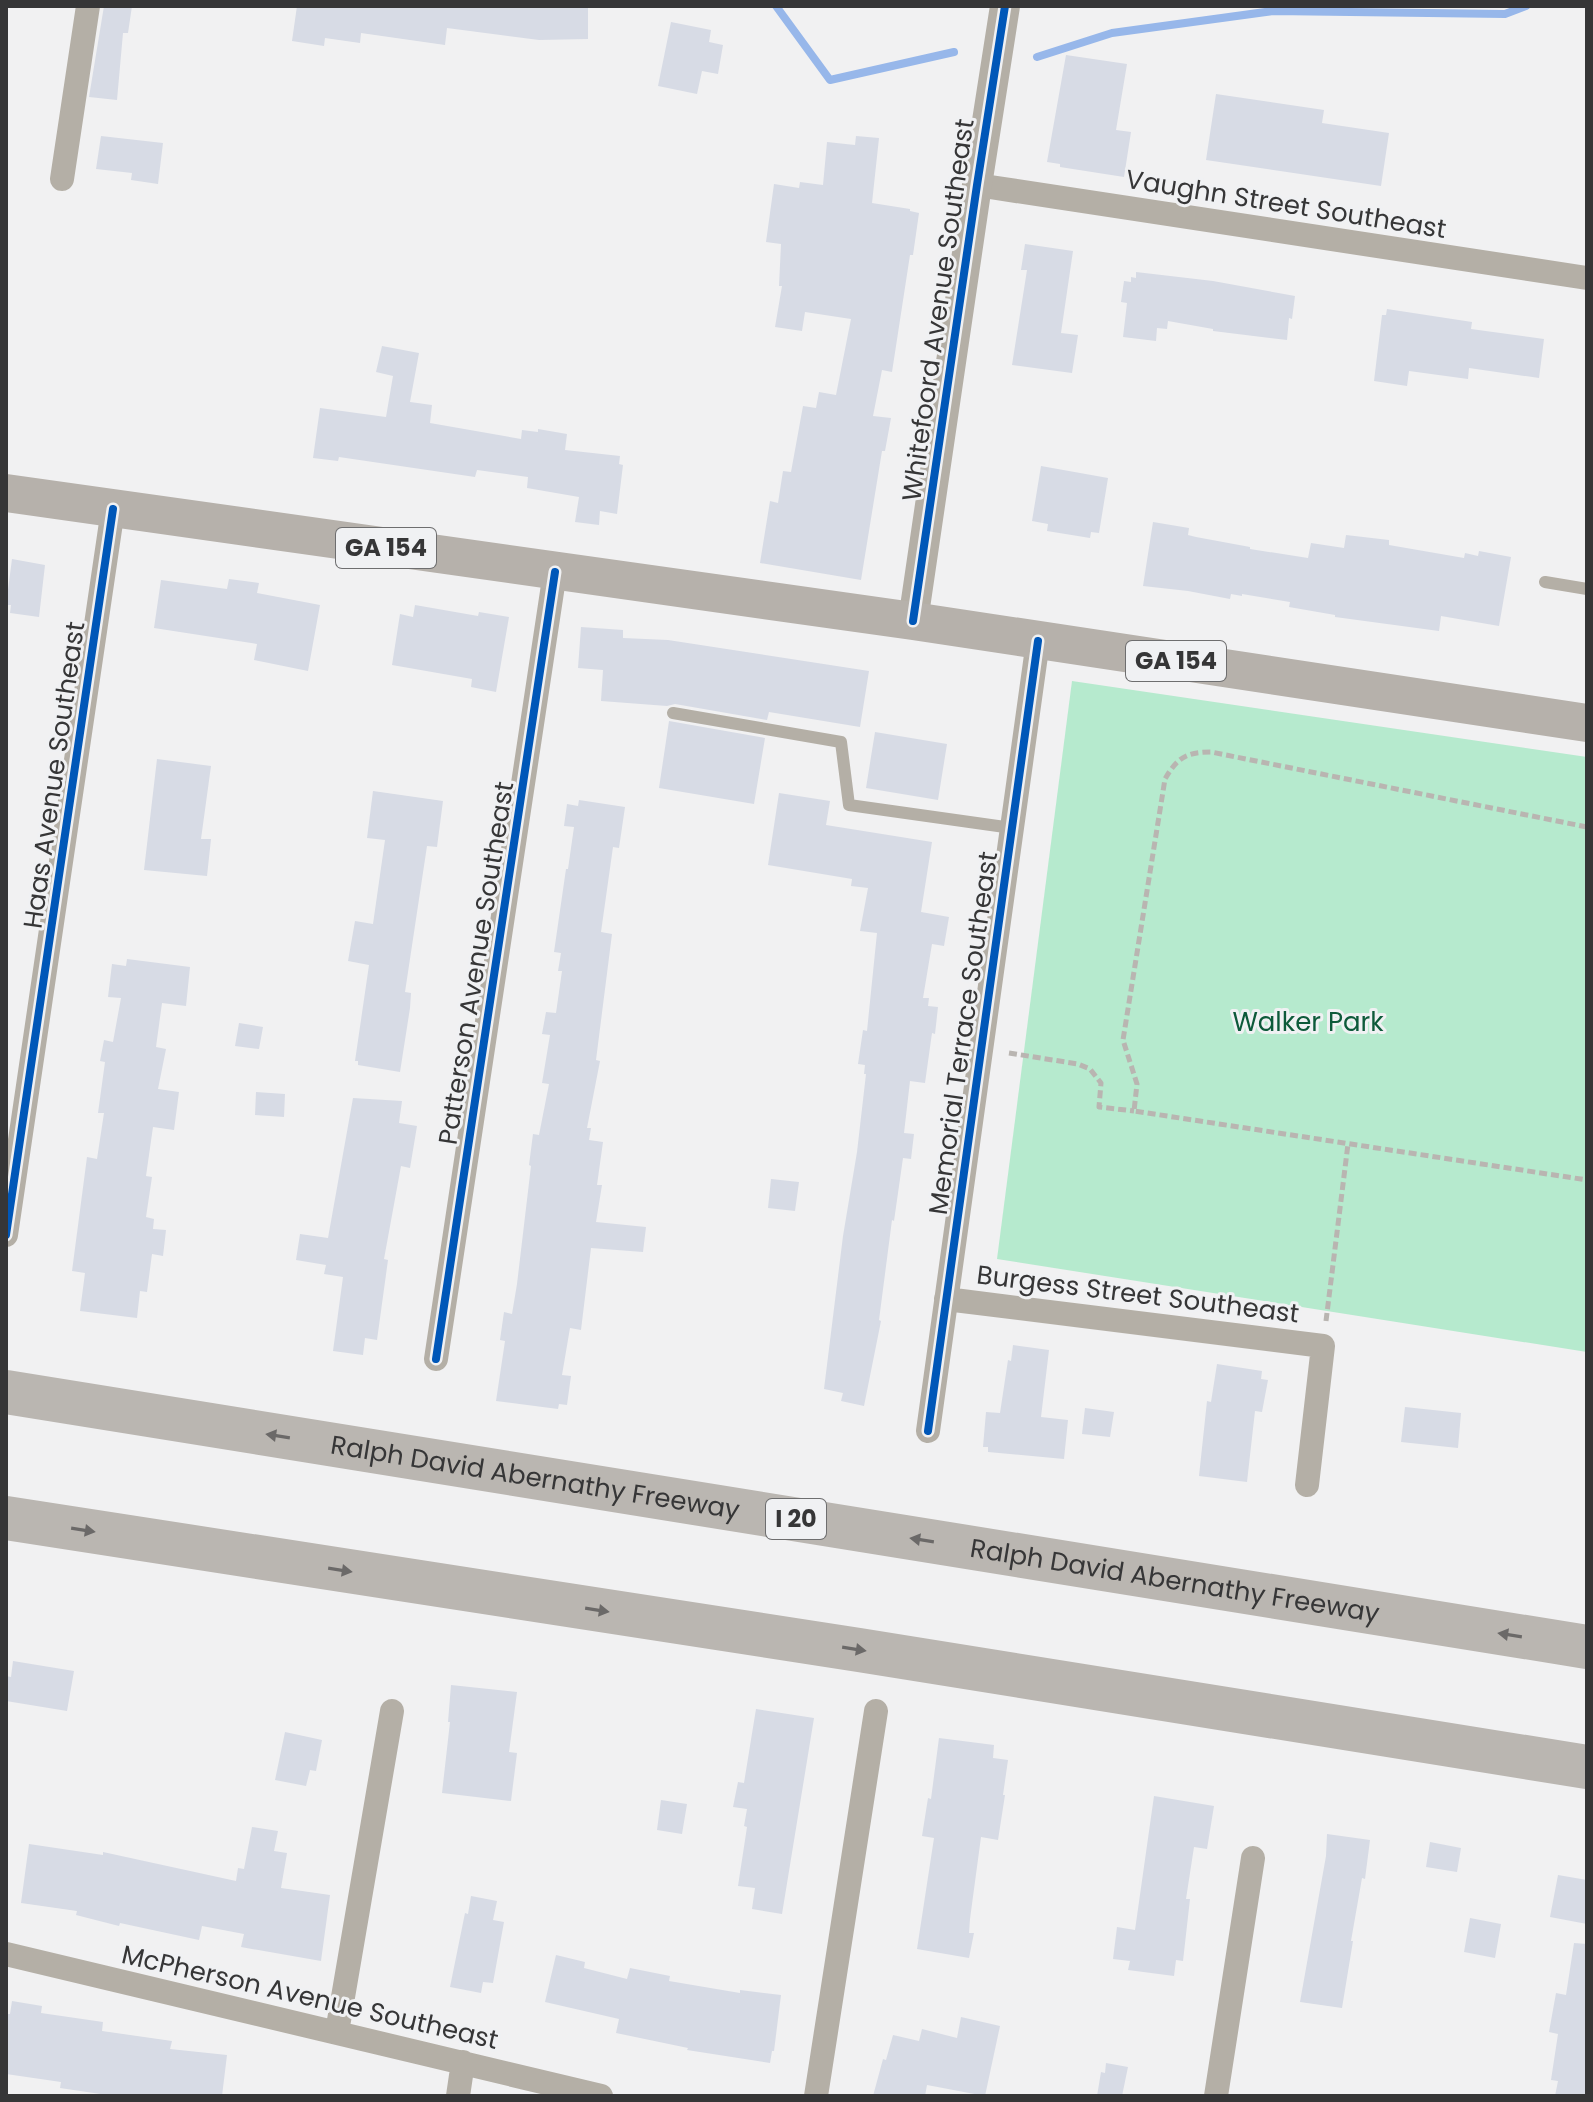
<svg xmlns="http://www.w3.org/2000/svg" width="1593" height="2102" viewBox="0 0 1593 2102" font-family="Poppins,sans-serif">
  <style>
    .green { fill: #b6eace }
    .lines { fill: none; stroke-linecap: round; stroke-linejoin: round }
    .stream { stroke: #97b7ea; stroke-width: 8 }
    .building { fill: #d7dbe5 }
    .path { stroke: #b9b5b1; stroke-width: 5; stroke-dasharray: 8 4; stroke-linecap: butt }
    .service { stroke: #b4afa6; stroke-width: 12 }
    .minor { stroke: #b4afa6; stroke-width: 24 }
    .tertiary { stroke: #b4afa6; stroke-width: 30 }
    .primary { stroke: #b6b1ab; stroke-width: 38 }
    .motorway { stroke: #bab6b1; stroke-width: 44 }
    .cycleway-casing { stroke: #f0f1f3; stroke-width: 13 }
    .cycleway { stroke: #0057b8; stroke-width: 8 }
    .oneway { fill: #6b6968 }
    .labels { text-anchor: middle; stroke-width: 6; stroke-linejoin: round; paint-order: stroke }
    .shield { fill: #f0f1f3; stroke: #6e6e6f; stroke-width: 2 }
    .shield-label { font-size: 24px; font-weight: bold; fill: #363637 }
    .street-label { font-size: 26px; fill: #363637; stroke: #f0f1f3 }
    .park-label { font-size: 26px; fill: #0d5a3a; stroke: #f0f1f3 }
  </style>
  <rect width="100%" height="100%" fill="#f1f1f2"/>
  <!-- green -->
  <path class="green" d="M1072,681L1587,757V1352L997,1259Z"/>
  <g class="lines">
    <!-- stream -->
    <path class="stream" d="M776,6L830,80L954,52
      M1037,57L1112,33L1273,11L1505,14L1526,6"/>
  </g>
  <!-- building -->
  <path class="building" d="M104,6H132L128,33H123L117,100L89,97Z
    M297,6H588V39L539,40L447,28L445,45L361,33L360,43L325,38L324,46L292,41Z
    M671,22L711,30L709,42L723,45L718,74L702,71L697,94L658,86Z
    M1066,55L1127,64L1116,130L1131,132L1124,177L1060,167V164L1047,162Z
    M1216,94L1324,110L1322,123L1389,133L1381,186L1206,160Z
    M101,136L163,143L158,184L131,180L132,173L96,169Z
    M856,136L879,138L872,203L910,209V211L919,213L913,255H910L892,372L882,370L873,416L891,418L885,451H882L861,580L760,563L770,501L778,503L783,471L791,472L803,406L816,408L819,392L836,395L851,319L805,312L802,331L775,327L782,286H779L781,244L766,242L774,184L799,188L800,182L823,185L827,142L855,145Z
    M1025,244L1073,251L1061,333L1078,335L1072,373L1012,365L1027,270H1021Z
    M1136,272L1213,281L1295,296L1292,319L1289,318L1287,340L1213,331V329L1168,321L1167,329L1157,328L1156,341L1123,337L1127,303L1121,302L1124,281L1131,282V277L1136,278Z
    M1387,309L1472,322L1471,329L1544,339L1539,378L1469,368L1468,379L1409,371L1407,386L1374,381L1382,315H1386Z
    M382,346L419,353L410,402L432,405L430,423L521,439L522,430L538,432V429L567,434L565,450L620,456L619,464L623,465L617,514L600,511L599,525L575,522L579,497L527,488L528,477L477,470L475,477L339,457L338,461L313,458L320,408L386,417L393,376L376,372Z
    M1041,466L1108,478L1099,533L1091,532L1090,538L1047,531L1048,524L1032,521Z
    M1153,522L1189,528L1188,535L1196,537L1250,547V549L1308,558L1311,543L1344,548L1346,535L1389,540V545L1464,558L1465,553L1478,556L1479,551L1511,557L1499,626L1441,616L1439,631L1335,617V615L1289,607L1290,602L1242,594V596L1231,594L1230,599L1188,591L1143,586Z
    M12,559L45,565L39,617L10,613L11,605H6Z
    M229,579L259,583L257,593L320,605L308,671L254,660L257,644L154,628L161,580L227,589Z
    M415,605L478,616L479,612L509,617L496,692L471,687L472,679L392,665L400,614L413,617Z
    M581,627L623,630V638L668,640L869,671L860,727L769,712L767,720L675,704L667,706L601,701L603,670L578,668Z
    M669,721L765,738L754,804L659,788Z
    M875,732L947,744L938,800L866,788Z
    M157,759L211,766L201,839H211L207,876L144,870Z
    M373,791L443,801L437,847L427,846L405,992L411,993L410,1008L400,1072L358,1065V1061H355L369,965L348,961L355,921L373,924L385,840L367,838Z
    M779,793L830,801L826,825L932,842L921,912L949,917L944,946L932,944L923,998H929L928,1006L938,1007L935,1034L932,1033L925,1083L910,1081L904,1133L914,1134L911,1159L903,1158L894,1221L892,1220L879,1320L881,1321L864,1406L841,1401L843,1393L824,1389L843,1236L857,1152L866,1074H864L865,1065L858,1064L863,1030L867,1031L877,933L860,931L868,888L851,886L852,879L768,865Z
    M579,800L625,807L619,848L613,847L601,932L612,934L596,1060L600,1061L587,1128H591L589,1140L603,1142L597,1185H602L596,1222L646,1227L643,1252L591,1248L581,1330L570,1328L562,1375L571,1376L567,1405L559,1404L558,1409L496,1401L505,1341L500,1340L504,1312L512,1314L517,1284L531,1166L529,1165L533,1134L539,1135L549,1084L542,1083L550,1035L542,1034L546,1012L556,1013L562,971H558L561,953L554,952L566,869H568L574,827L564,826L567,804L578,806Z
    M127,959L190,967L186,1006L162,1003L156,1047L166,1049L158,1089L179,1092L174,1130L153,1127L146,1176L152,1177L146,1217L154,1219L153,1229L166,1230L163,1256L152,1254L147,1292L140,1291L137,1318L80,1311L85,1273L72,1271L87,1157L97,1159L104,1113H98L105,1062L100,1061L104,1040L113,1042L121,998L108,997L112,964L126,966Z
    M239,1023L263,1027L259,1049L235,1046Z
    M256,1092L285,1094L284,1117L255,1115Z
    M353,1098L402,1101L399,1123L417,1126L410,1168L401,1166L384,1259L388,1260L377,1340L365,1338L363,1355L333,1351L343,1277L324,1274L326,1265L296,1260L300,1234L328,1238Z
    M771,1179L799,1182L795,1211L768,1208Z
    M1013,1345L1049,1350L1041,1417L1068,1420L1064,1459L988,1452V1447H983L986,1412L1000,1413L1008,1360L1011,1361Z
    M1217,1364L1262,1371L1261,1379L1268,1380L1262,1412L1255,1411L1247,1482L1199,1476L1207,1401L1211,1402Z
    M1405,1407L1461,1413L1458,1448L1401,1442Z
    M1085,1408L1114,1412L1110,1437L1082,1434Z
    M13,1661L74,1671L67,1711L6,1701V1676L11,1677Z
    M451,1685L517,1692L509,1752L517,1753L511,1801L442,1793L450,1722H448Z
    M756,1709L814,1718L782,1914L752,1909L755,1888L738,1886L747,1827L744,1826L747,1809L733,1807L738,1782L744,1783Z
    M285,1732L322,1740L316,1771L310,1770L306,1786L275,1780Z
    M939,1738L994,1745L993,1758L1008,1760L1003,1795H1005L998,1840L981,1837L970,1919L969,1933H974L969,1958L917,1949L934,1838L922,1836L928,1798L931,1799Z
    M1154,1796L1214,1806L1207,1849L1194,1847L1186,1899H1190L1183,1961L1176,1960L1174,1976L1128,1970L1130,1961L1113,1959L1117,1927L1135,1930Z
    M661,1800L687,1804L682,1834L657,1830Z
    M252,1827L278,1831L274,1851L287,1853L281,1888L330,1895L321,1961L241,1947L244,1934L202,1926L199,1940L120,1923L119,1926L76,1915L77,1911L21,1903L29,1844L103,1855V1852L236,1881L238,1868L244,1869Z
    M1327,1834L1370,1840L1365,1879L1362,1878L1351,1941H1353L1342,2008L1300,2002L1326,1856Z
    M1430,1842L1461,1848L1457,1872L1426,1867Z
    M1558,1875L1587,1880V1924L1550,1917Z
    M471,1896L497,1901L493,1920L504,1922L493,1983L483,1982L481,1993L450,1987L465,1913L468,1914Z
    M1470,1918L1501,1924L1495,1958L1464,1952Z
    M1574,1943L1587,1944V2096H1555L1558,2081L1551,2080L1558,2034L1549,2032L1556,1993L1566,1995Z
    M556,1955L585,1962L584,1968L627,1979L630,1968L670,1976L669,1981L740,1993V1990L781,1995L774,2051H772L770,2063L687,2050L688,2048L616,2033L619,2019L545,2002Z
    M12,2001L42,2006L41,2013L103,2022L102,2031L172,2041L170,2049L227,2055L222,2096H114L60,2088L61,2082L6,2074V2014H10Z
    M961,2017L1000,2026L985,2096L927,2085L925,2096H873L883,2059L886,2060L893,2035L919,2041L922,2029L957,2038Z
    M1106,2063L1128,2067L1122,2096H1097L1101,2072L1105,2073Z"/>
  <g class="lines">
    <!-- path -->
    <path class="path" d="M1587,827L1211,752C1186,752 1177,758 1165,779L1123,1040L1137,1084L1134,1111L1587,1180
      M1009,1053L1078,1064L1090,1069L1101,1083L1099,1107L1134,1111
      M1326,1321L1348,1144"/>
    <!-- service -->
    <path class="service" d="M1545,582L1587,589
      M673,713L841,742L849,805L1012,828"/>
    <!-- minor -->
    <path class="minor" d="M62,179L88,6
      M977,185L1587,278
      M6,1235L113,509
      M946,1299L1323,1346L1307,1485
      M436,1359L555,572
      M928,1431L1038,641
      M6,1954L601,2096
      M337,2032L392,1711
      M458,2096L463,2062
      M816,2096L876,1711
      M1216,2096L1253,1858"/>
    <!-- tertiary -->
    <path class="tertiary" d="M913,621L977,185L1005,6"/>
    <!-- primary -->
    <path class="primary" d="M6,493L913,621L1587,723"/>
    <!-- motorway -->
    <g class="motorway">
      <path id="s1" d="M6,1392L1587,1647"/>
      <path d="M6,1518L859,1650L1587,1767"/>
    </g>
    <!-- cycleway casing -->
    <g class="cycleway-casing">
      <path id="cycleway" d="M913,621L977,185L1005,6
        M6,1235L113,509
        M436,1359L555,572
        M928,1431L1038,641"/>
    </g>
    <!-- cycleway -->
    <use href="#cycleway" class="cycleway"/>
  </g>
  <!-- one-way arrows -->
  <defs><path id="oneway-solid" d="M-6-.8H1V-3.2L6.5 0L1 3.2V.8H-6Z" transform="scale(2)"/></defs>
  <g class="oneway">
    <use href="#oneway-solid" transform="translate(278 1436) rotate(-171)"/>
    <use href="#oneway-solid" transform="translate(83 1530) rotate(9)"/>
    <use href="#oneway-solid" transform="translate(922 1540) rotate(-171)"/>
    <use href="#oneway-solid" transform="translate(340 1570) rotate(9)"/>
    <use href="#oneway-solid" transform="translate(597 1610) rotate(9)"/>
    <use href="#oneway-solid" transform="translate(1510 1635) rotate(-171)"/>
    <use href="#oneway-solid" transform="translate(854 1649) rotate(9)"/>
  </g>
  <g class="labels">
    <!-- shield labels -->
    <g class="shield">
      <rect x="336" y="528" width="100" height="40" rx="6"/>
      <rect x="1126" y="641" width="100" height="40" rx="6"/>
      <rect x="766" y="1499" width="60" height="40" rx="6"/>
    </g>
    <g class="shield-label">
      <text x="386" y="556">GA 154</text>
      <text x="1176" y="669">GA 154</text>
      <text x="796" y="1527">I 20</text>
    </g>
    <!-- street labels -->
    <g class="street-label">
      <text transform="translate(1286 204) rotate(9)" y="9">Vaughn Street Southeast</text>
      <text transform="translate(938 310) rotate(-82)" y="9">Whitefoord Avenue Southeast</text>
      <text transform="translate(54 775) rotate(-82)" y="9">Haas Avenue Southeast</text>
      <text transform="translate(476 963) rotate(-81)" y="9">Patterson Avenue Southeast</text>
      <text transform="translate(963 1033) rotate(-82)" y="9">Memorial Terrace Southeast</text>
      <text transform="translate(1138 1294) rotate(7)" y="9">Burgess Street Southeast</text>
      <text dy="9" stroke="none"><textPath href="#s1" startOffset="536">Ralph David Abernathy Freeway</textPath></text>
      <text dy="9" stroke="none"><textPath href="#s1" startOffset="1184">Ralph David Abernathy Freeway</textPath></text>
      <text transform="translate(310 1997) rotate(13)" y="9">McPherson Avenue Southeast</text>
    </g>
    <!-- park labels -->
    <g class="park-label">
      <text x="1308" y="1031">Walker Park</text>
    </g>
  </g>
  <!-- border -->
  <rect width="1593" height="2102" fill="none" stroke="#363637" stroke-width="16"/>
</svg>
